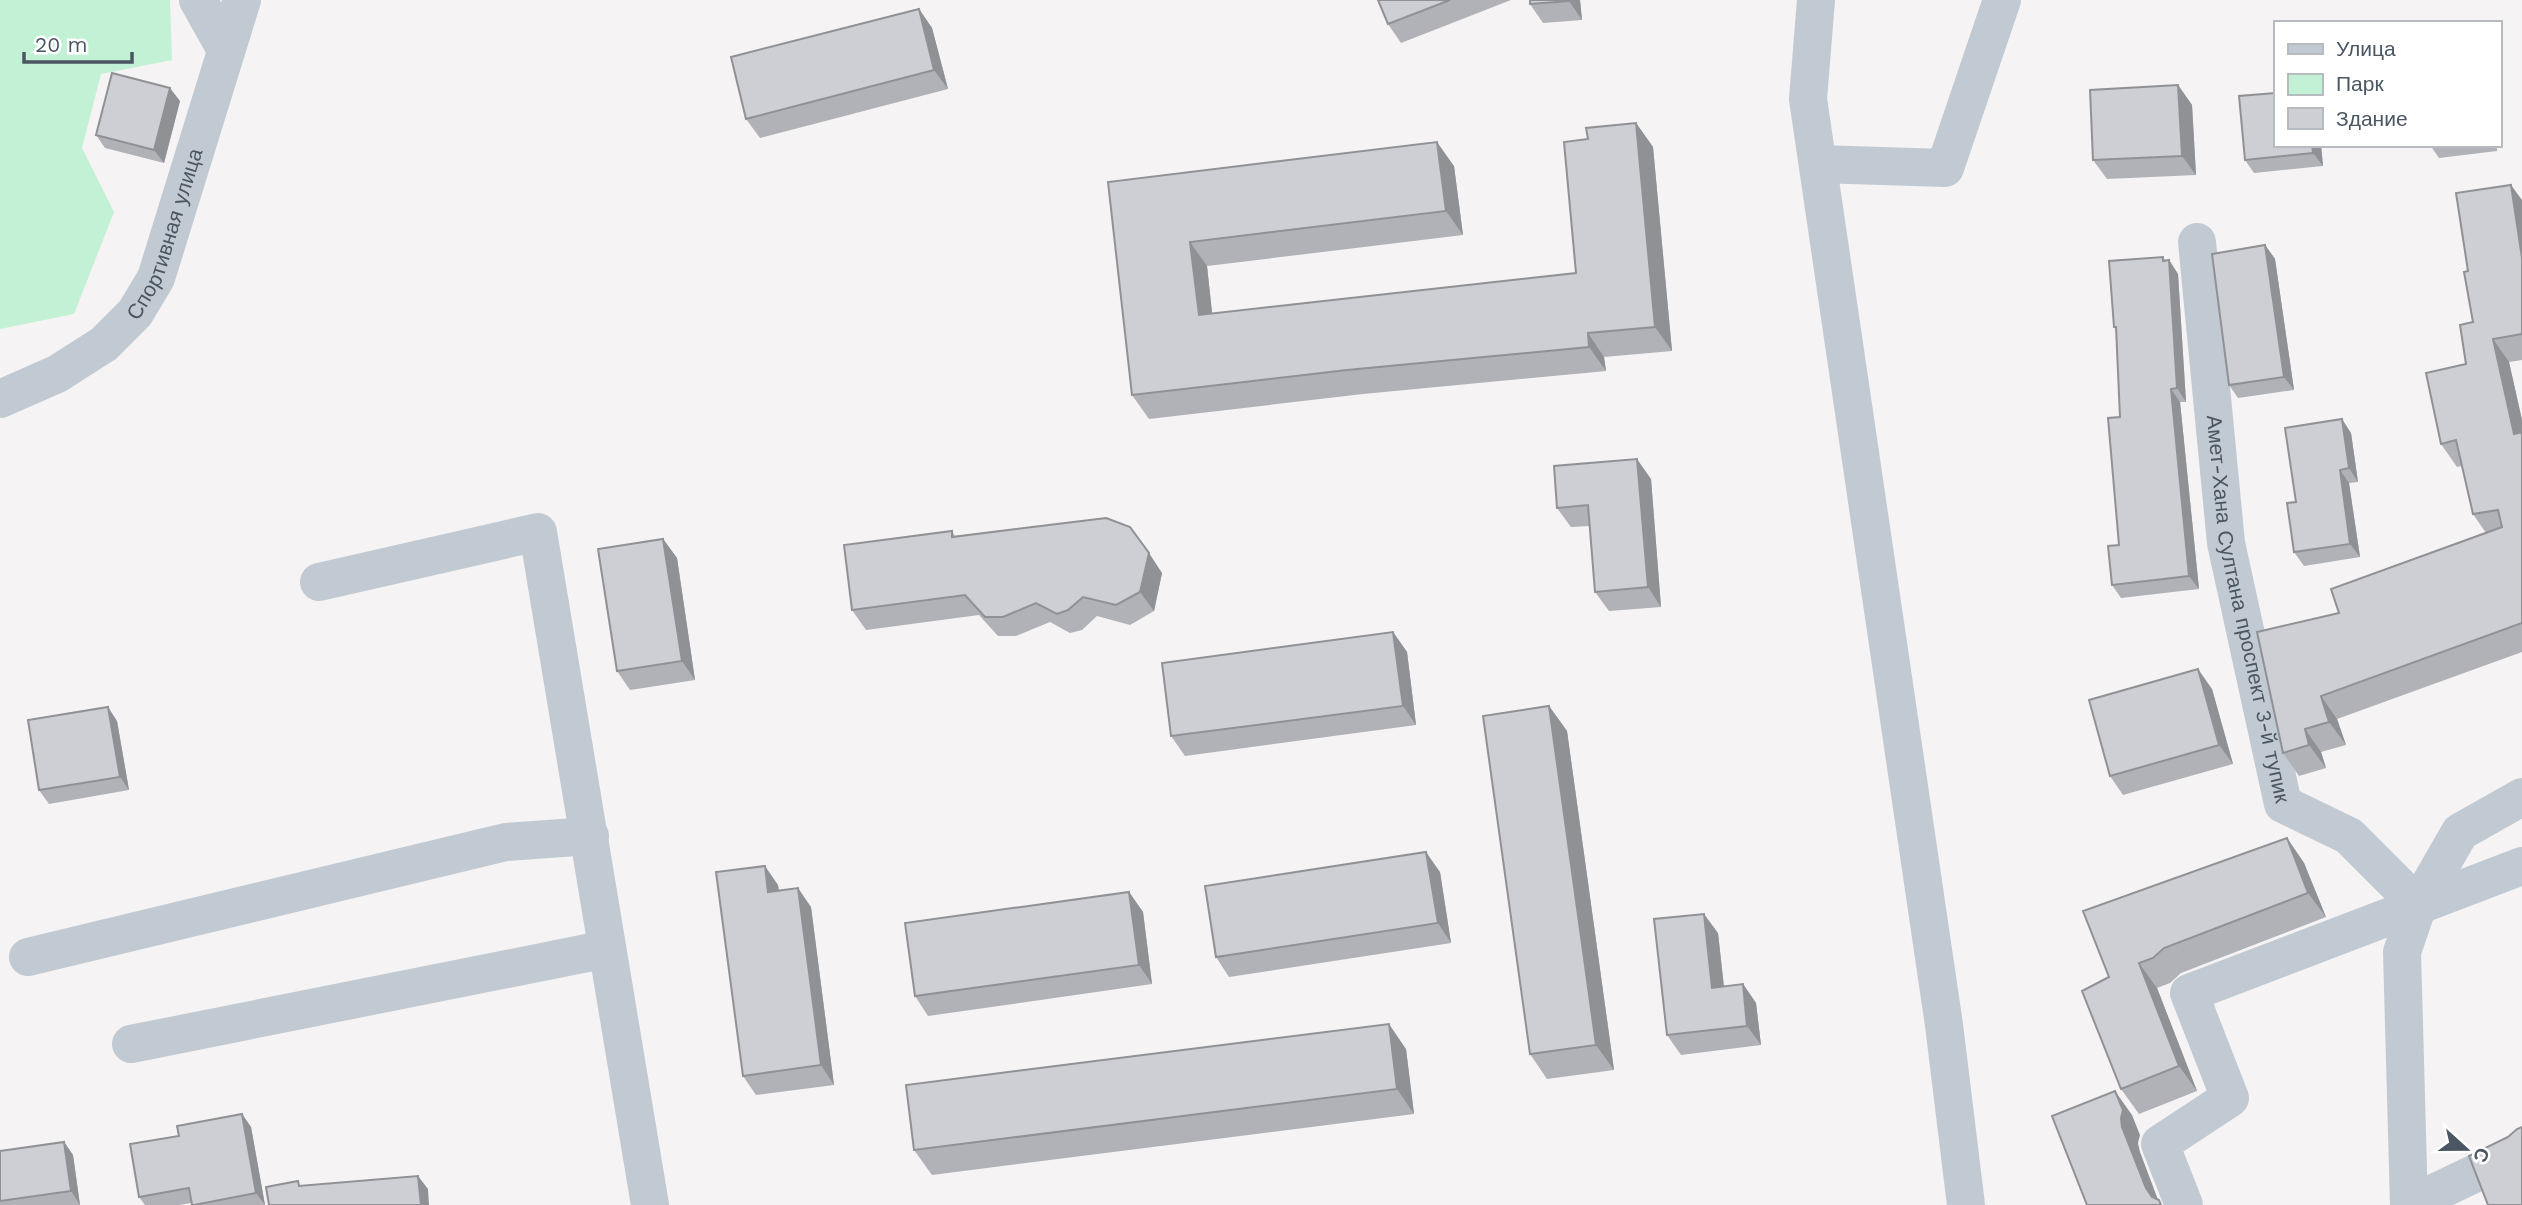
<svg xmlns="http://www.w3.org/2000/svg" width="2522" height="1205" viewBox="0 0 2522 1205" font-family="'Work Sans',sans-serif">
  <style>
    .green { fill: #c3f1d5 }
    .lines { fill: none; stroke-linecap: round; stroke-linejoin: round }
    .minor { stroke: #c1cad2; stroke-width: 38 }
    .wall { fill: #b0b2b7 }
    .shaded-wall { fill: #909195 }
    .building { fill: #cdcfd5; stroke: #909195; stroke-width: 2 }
    .labels { text-anchor: middle; stroke-width: 5; stroke-linejoin: round; paint-order: stroke }
    .street-label { font-size: 21px; fill: #4a5661; stroke: #fff }
  </style>
  <rect width="100%" height="100%" fill="#f5f3f3"/>
  <!-- green -->
  <path class="green" d="M0,0H170L172,60L101,74L82,148L114,212L74,314L0,329Z"/>
  <g class="lines">
    <!-- minor -->
    <g class="minor">
      <path d="M198,0L226,50"/>
      <path d="M1816,0L1808,99L1944,1025L1966,1205"/>
      <path d="M1818,164L1945,168L2002,0"/>
      <path id="s1" d="M2197,242L2226,543L2283,804L2349,836L2418,905"/>
      <path id="s2" d="M0,399L57,374L104,344L135,313L156,278L242,0"/>
      <path d="M319,582L538,532L650,1205"/>
      <path d="M28,957L506,842L590,836"/>
      <path d="M131,1044L607,949"/>
      <path d="M2184,1205L2160,1144L2230,1098L2189,993L2522,866"/>
      <path d="M2409,1205L2402,952L2418,905L2460,832L2522,797"/>
      <path d="M2409,1205L2522,1151"/>
    </g>
  </g>
  <!-- wall -->
  <path class="wall" d="M1378,0H1511L1401,43L1388,24Z
    M1530,0H1580L1582,20L1543,23L1530,4Z
    M919,9L932,28L948,89L760,138L746,119Z
    M2178,85L2192,105L2196,175L2107,179L2093,160Z
    M180,101L164,163L105,148L96,135Z
    M1636,123L1653,147L1672,351L1604,357L1606,371L1363,394L1149,419L1132,395L1108,182L1454,166L1463,235L1207,266L1212,314L1576,273L1588,139Z
    M2321,145L2323,166L2254,173L2245,160Z
    M2430,145H2497V151L2439,158Z
    M2522,200V360L2509,362L2522,420V652L2337,719L2346,745L2321,752L2326,768L2299,776L2283,753L2339,613L2486,533L2473,514L2462,466L2457,467L2441,444L2466,364L2473,322L2468,271Z
    M2265,245L2275,259L2294,390L2238,398L2229,385Z
    M2163,257L2165,261L2169,260L2178,274L2186,402H2180L2199,589L2121,598L2112,585L2119,545L2120,417L2116,330L2114,327Z
    M2351,433L2358,482L2349,483L2360,557L2304,566L2294,552Z
    M1651,479L1661,607L1609,611L1595,592L1590,526L1571,527L1557,508Z
    M952,531L955,536L1162,573L1154,611L1130,625L1097,616L1082,630L1070,633L1050,622L1016,636H998L979,615L866,630L852,610Z
    M663,539L677,558L695,680L630,690L617,671Z
    M1393,632L1407,652L1416,725L1185,756L1171,736Z
    M2212,689L2233,764L2123,795L2110,776Z
    M1549,706L1567,731L1614,1070L1547,1079L1530,1054Z
    M117,721L129,790L49,804L39,790Z
    M2287,838L2304,863L2326,917L2181,973L2170,983L2157,988L2197,1091L2139,1114L2121,1089L2109,977Z
    M1440,872L1451,943L1229,977L1216,957Z
    M778,885L779,890L811,907L834,1085L756,1095L743,1076Z
    M1129,892L1143,912L1152,984L928,1016L915,996Z
    M1718,933L1724,986L1743,984L1756,1003L1761,1045L1681,1055L1667,1035Z
    M1406,1049L1414,1114L932,1175L914,1150Z
    M242,1114L251,1127L265,1205H192L191,1203L179,1205H145L139,1197L179,1136Z
    M64,1142L73,1155L80,1205H0V1151Z"/>
  <!-- shaded-wall -->
  <path class="shaded-wall" d="M1569,0H1580L1582,20L1569,1Z
    M919,9L932,28L948,89L934,70Z
    M2178,85L2192,105L2196,175L2182,156Z
    M170,88L180,101L164,163L154,150Z
    M1636,123L1653,147L1672,351L1655,327Z
    M1437,142L1454,166L1463,235L1446,211Z
    M2312,145H2321L2323,166L2313,153Z
    M2511,185L2522,200V258Z
    M1190,242L1207,266L1215,339L1199,315Z
    M2265,245L2275,259L2294,390L2284,377Z
    M2163,257L2169,267V260L2178,274L2186,402L2177,388Z
    M1588,333L1604,357L1606,371L1589,347Z
    M2493,339L2509,362L2522,420V445L2514,434Z
    M2171,389L2180,402L2199,589L2189,576Z
    M2342,419L2351,433L2358,482L2349,468Z
    M1637,459L1651,479L1661,607L1648,587Z
    M2340,470L2349,483L2360,557L2350,544Z
    M663,539L677,558L695,680L682,661Z
    M1149,553L1162,573L1154,611L1140,592Z
    M1393,632L1407,652L1416,725L1403,706Z
    M2198,669L2212,689L2233,764L2219,745Z
    M2321,696L2337,719L2346,745L2329,722Z
    M1549,706L1567,731L1614,1070L1596,1045Z
    M108,707L117,721L129,790L120,777Z
    M2305,729L2321,752L2326,768L2309,745Z
    M2287,838L2304,863L2326,917L2308,893Z
    M1426,852L1440,872L1451,943L1438,923Z
    M765,866L778,885L781,911L768,892Z
    M798,888L811,907L834,1085L821,1065Z
    M1129,892L1143,912L1152,984L1139,965Z
    M1704,914L1718,933L1726,1007L1712,988Z
    M2139,963L2157,988L2197,1091L2179,1066Z
    M1743,984L1756,1003L1761,1045L1747,1026Z
    M1389,1024L1406,1049L1414,1114L1397,1089Z
    M2115,1091L2132,1115L2140,1135L2138,1143L2140,1152L2160,1205H2158L2146,1188L2122,1127Z
    M242,1114L251,1127L265,1205L256,1193Z
    M64,1142L73,1155L80,1205L71,1191Z
    M418,1176L428,1189L429,1205H421Z"/>
  <!-- building -->
  <path class="building" d="M1378,0H1450L1388,24Z
    M1530,0H1569V1L1530,4Z
    M919,9L934,70L746,119L731,57Z
    M112,73L170,88L154,150L96,135Z
    M2178,85L2182,156L2093,160L2090,90Z
    M2275,93V145H2312L2313,153L2245,160L2239,96Z
    M1636,123L1655,327L1588,333L1589,347L1347,370L1132,395L1108,182L1437,142L1446,211L1190,242L1199,315L1576,273L1564,142L1588,139L1586,128Z
    M2511,185L2522,258V334L2493,339L2514,434L2522,432V623L2321,696L2329,722L2305,729L2309,745L2283,753L2257,632L2339,613L2331,589L2502,527L2498,510L2473,514L2456,440L2441,444L2426,373L2466,364L2460,325L2473,322L2464,272L2468,271L2456,193Z
    M2265,245L2284,377L2229,385L2212,254Z
    M2163,257V261L2169,260L2177,388L2171,389L2189,576L2112,585L2108,546L2119,545L2108,418L2120,417L2116,327H2114L2109,261Z
    M2342,419L2349,468L2340,470L2350,544L2294,552L2287,503L2296,502L2285,428Z
    M1637,459L1648,587L1595,592L1588,505L1557,508L1554,466Z
    M1106,518L1130,527L1149,553L1140,592L1116,605L1083,597L1068,610L1057,614L1036,603L1003,617H985L965,595L852,610L844,545L952,531V537Z
    M663,539L682,661L617,671L598,549Z
    M1393,632L1403,706L1171,736L1162,663Z
    M2198,669L2219,745L2110,776L2089,700Z
    M1549,706L1596,1045L1530,1054L1483,716Z
    M108,707L120,777L39,790L28,720Z
    M2287,838L2308,893L2164,948L2153,958L2139,963L2179,1066L2121,1089L2082,991L2109,977L2083,911Z
    M1426,852L1438,923L1216,957L1205,886Z
    M765,866L768,892L798,888L821,1065L743,1076L716,872Z
    M1129,892L1139,965L915,996L905,923Z
    M1704,914L1712,988L1743,984L1747,1026L1667,1035L1654,919Z
    M1389,1024L1397,1089L914,1150L906,1085Z
    M2115,1091L2123,1110L2121,1118L2122,1127L2146,1188L2152,1197L2159,1200L2161,1205H2087L2052,1116Z
    M242,1114L256,1193L194,1205H192L189,1188L139,1197L130,1144L179,1136L177,1126Z
    M2522,1127V1205H2488L2469,1156L2508,1137L2517,1129Z
    M64,1142L71,1191L0,1201V1151Z
    M418,1176L421,1205H269L266,1187L298,1181L299,1186Z"/>
  <g class="labels">
    <!-- street labels -->
    <g class="street-label">
      <text dy="7" stroke="none"><textPath href="#s2" startOffset="247">Спортивная улица</textPath></text>
      <text dy="7" stroke="none"><textPath href="#s1" startOffset="371">Амет-Хана Султана проспект 3-й тупик</textPath></text>
    </g>
  </g>
  <!-- legend -->
  <rect x="2274" y="21" width="228" height="126" fill="#ffffff" stroke="#b7bbc0" stroke-width="2"/>
  <rect x="2288" y="44" width="35" height="10" fill="#c1cad2" stroke="#b7bbc0" stroke-width="2"/>
  <text x="2336" y="56" font-size="21" fill="#4a5661">Улица</text>
  <rect x="2288" y="74" width="35" height="21" fill="#c3f1d5" stroke="#b7bbc0" stroke-width="2"/>
  <text x="2336" y="91" font-size="21" fill="#4a5661">Парк</text>
  <rect x="2288" y="108" width="35" height="21" fill="#cdcfd5" stroke="#b7bbc0" stroke-width="2"/>
  <text x="2336" y="126" font-size="21" fill="#4a5661">Здание</text>
  <!-- north arrow -->
  <g transform="translate(2466 1149) rotate(111)" stroke="#ffffff" stroke-width="5" paint-order="stroke">
  <path d="M0-5L12 26L0 18L-12 26Z" fill="#4a5661"/>
  <text y="-10" font-size="19" font-weight="bold" text-anchor="middle" fill="#4a5661">С</text>
  </g>
  <!-- scale -->
  <path d="M24 52v10h108v-10" fill="none" stroke="#4a5661" stroke-width="3.5"/>
  <text x="35" y="52" font-size="21" fill="#4a5661" stroke="#ffffff" stroke-width="5" paint-order="stroke">20 m</text>
</svg>
